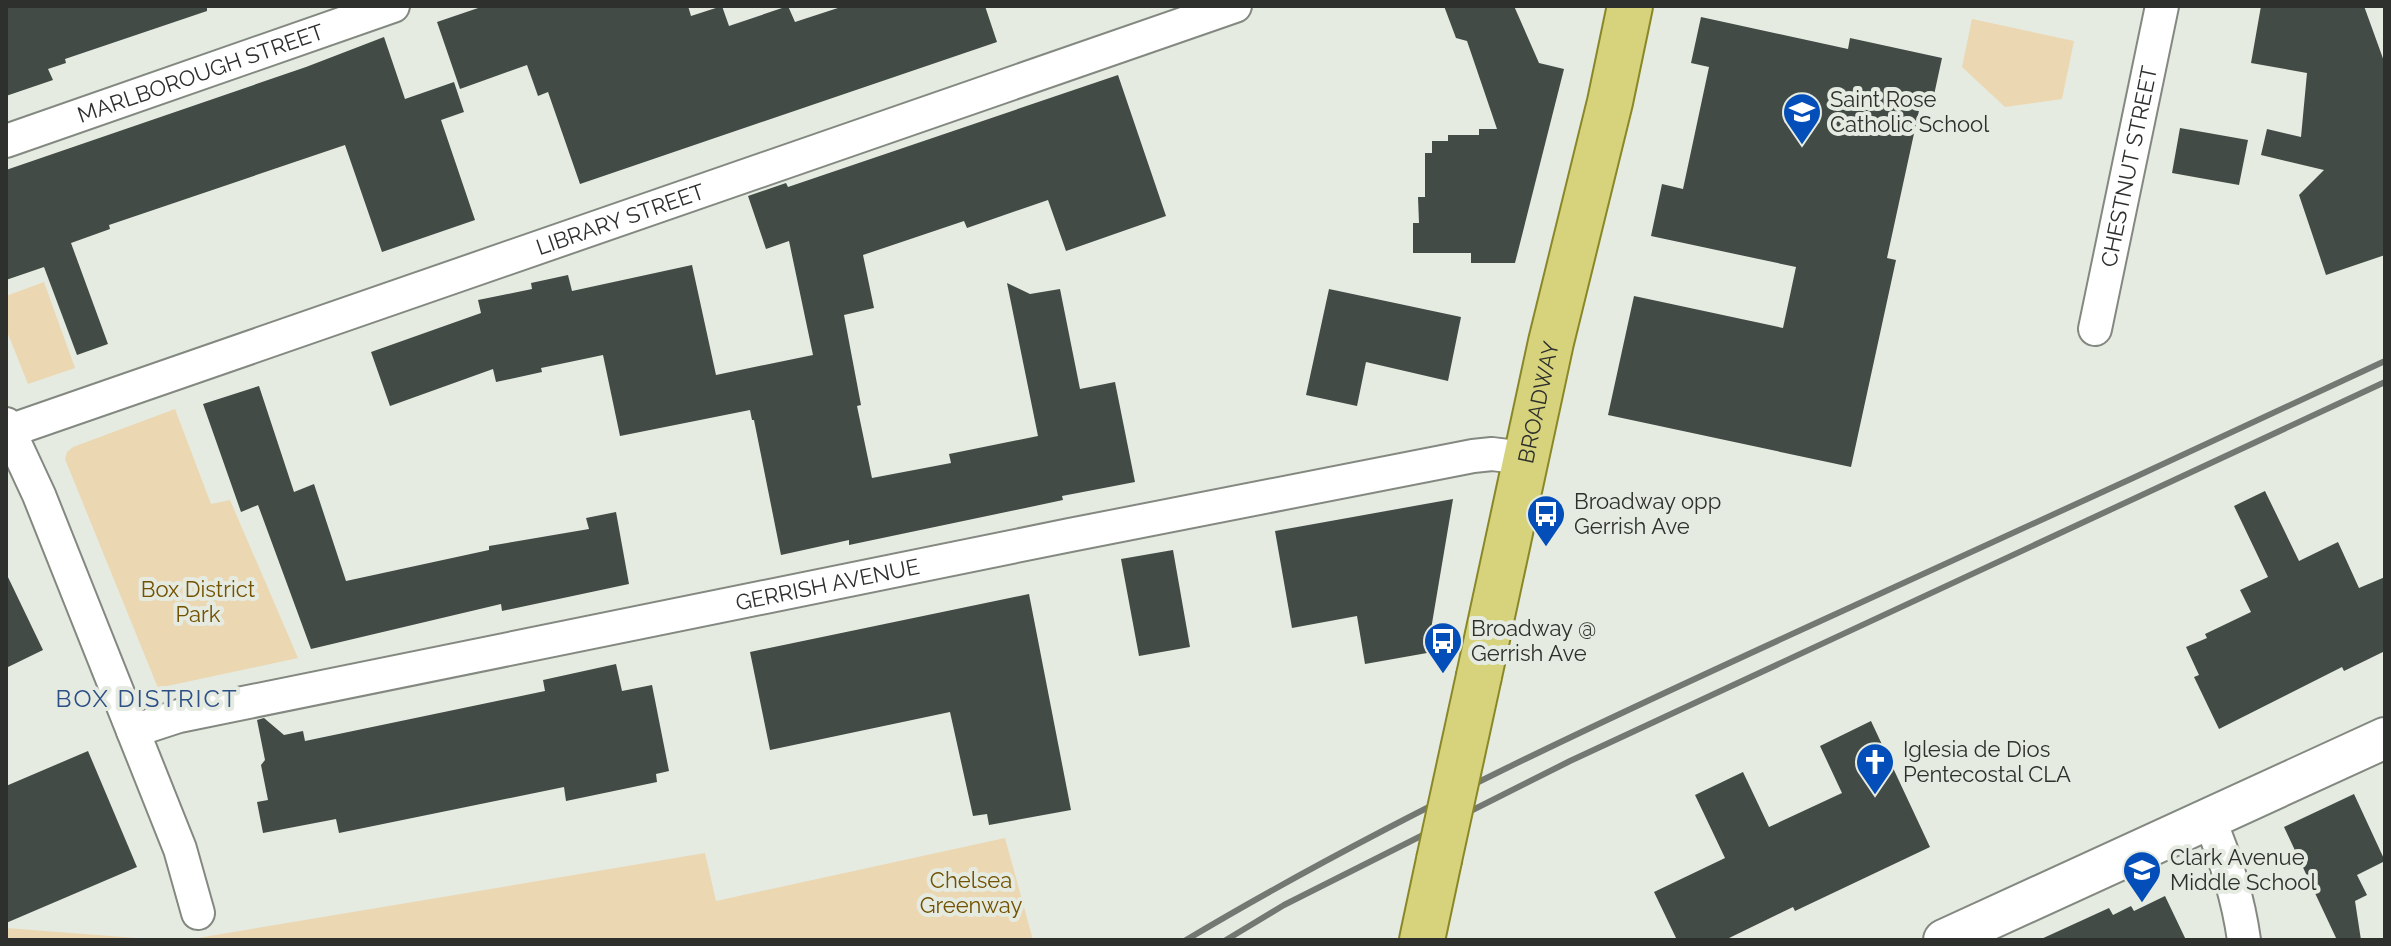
<svg xmlns="http://www.w3.org/2000/svg" width="2391" height="946" viewBox="0 0 2391 946" font-family="Raleway,sans-serif">
  <style>
    .green { fill: #ebd7b2 }
    .building { fill: #424b46 }
    .lines { fill: none; stroke-linecap: round; stroke-linejoin: round }
    .minor-casing { stroke: #838980; stroke-width: 36 }
    .tertiary-casing { stroke: #838980; stroke-width: 44 }
    .primary-casing { stroke: #898727; stroke-width: 48 }
    .minor { stroke: #fff; stroke-width: 32 }
    .tertiary { stroke: #fff; stroke-width: 40 }
    .primary { stroke: #d6d37c; stroke-width: 44 }
    .rail { stroke: #747872; stroke-width: 6 }
    .primary-bridge-casing { stroke: #898727; stroke-width: 48; stroke-linecap: butt }
    .primary-bridge { stroke: #d6d37c; stroke-width: 44 }
    .labels { text-anchor: middle; stroke-width: 8; stroke-linejoin: round; paint-order: stroke }
    .street-label { font-size: 22px; fill: #2d302c; stroke: #e5ebe1 }
    .poi-label { font-size: 22px; fill: #2d302c; stroke: #e5ebe1; text-anchor: start }
    .park-label { font-size: 22px; fill: #725100; stroke: #e5ebe1 }
    .neighbourhood-label { font-size: 24px; letter-spacing: 2px; fill: #2d4f86; stroke: #e5ebe1 }
  </style>
  <rect width="100%" height="100%" fill="#e5ebe1"/>
  <!-- green -->
  <path class="green" d="M1972,19L2074,41L2062,99L2005,107L1962,67Z
    M44,282L75,368L28,384L6,329V296Z
    M175,409L211,504L230,500L298,658L158,688L65,459L67,452L73,447Z
    M1005,838L1033,940H186L705,853L716,901Z
    M6,928L162,940H6Z"/>
  <!-- building -->
  <path class="building" d="M6,6H207V11L65,59L66,63L48,69L53,80L6,96Z
    M484,6H688L691,16L722,6L729,26L788,6L795,22L844,6H985L997,42L580,184L548,92L538,96L527,65L460,89L437,22Z
    M1444,6H1514L1539,63L1564,69L1515,263H1471V253H1413V223H1419L1418,197H1425V153H1432V141H1448V135H1479V129H1497L1467,41L1456,38Z
    M2261,6H2364L2385,64V255L2326,275L2299,195L2324,170L2261,155L2267,129L2301,137L2307,73L2251,63Z
    M1701,17L1848,49L1850,38L1942,58L1931,109L1920,106L1887,258L1896,260L1851,467L1608,415L1634,296L1783,328L1796,267L1651,236L1662,184L1683,189L1709,67L1691,63Z
    M384,37L405,99L454,82L464,112L441,120L475,220L382,252L345,145L109,225L110,229L71,243L108,344L77,355L44,267L6,280V170L306,67Z
    M1118,75L1166,216L1066,251L1048,200L967,228L964,221L863,255L874,308L844,315L861,405L857,406L872,478L951,463L949,454L1038,436L1007,283L1030,294L1060,289L1080,389L1115,382L1135,482L1062,496L1063,500L849,545V540L781,555L754,420H752L750,410L620,436L603,355L541,368L542,372L496,382L493,369L390,406L371,352L481,313L478,300L532,289L531,283L568,275L572,291L692,265L716,375L813,355L789,241L766,249L748,196L786,183L788,187Z
    M2180,128L2248,140L2239,185L2172,173Z
    M1329,289L1461,317L1448,381L1366,362L1357,406L1306,395Z
    M259,386L294,492L314,484L346,581L489,550V546L589,529L586,518L616,512L629,584L502,611L501,604L311,649L258,505L241,512L203,404Z
    M2265,491L2299,561L2338,542L2359,588L2385,577V651L2344,671L2342,667L2219,729L2194,677L2199,675L2186,647L2207,638L2205,634L2251,612L2240,590L2268,577L2234,506Z
    M1453,499L1427,653L1365,664L1357,616L1292,628L1275,531Z
    M1173,550L1190,647L1139,656L1121,559Z
    M6,573L43,650L6,668Z
    M1029,594L1071,810L989,825L987,814L973,816L950,712L770,750L750,652Z
    M616,664L622,691L652,685L669,771L656,774L657,782L566,801L564,787L339,833L336,819L263,833L257,802L268,800L261,765L265,760L257,720L264,718L284,735L303,731L305,741L545,691L543,680Z
    M1871,721L1930,847L1795,911L1793,907L1725,940H1677L1654,892L1725,858L1695,795L1743,772L1769,827L1842,793L1820,746Z
    M88,751L137,867L6,923V786Z
    M2354,794L2385,861L2357,875L2367,895L2355,901L2361,940H2337L2284,827Z
    M2165,896L2186,940H2039L2109,908L2113,915L2131,906L2134,911Z"/>
  <g class="lines">
    <!-- minor casing -->
    <g class="minor-casing">
      <g id="minor">
        <path id="s1" d="M6,141L393,6"/>
        <path id="s2" d="M2095,329L2162,6"/>
        <path d="M6,424L39,495L180,849L198,913"/>
        <path id="s3" d="M6,432L1235,6"/>
        <path id="s4" d="M133,731L179,716L1070,535L1473,456L1492,454L1525,458"/>
        <path d="M2209,819C2226,859 2238,897 2244,940"/>
      </g>
    </g>
    <!-- tertiary casing -->
    <g class="tertiary-casing">
      <path id="tertiary" d="M1944,940L2385,738"/>
    </g>
    <!-- primary casing -->
    <g class="primary-casing">
      <g id="primary">
        <path id="s5" d="M1479,676L1551,342L1610,102L1630,6"/>
        <path d="M1422,940L1439,860"/>
      </g>
    </g>
    <!-- minor -->
    <use href="#minor" class="minor"/>
    <!-- tertiary -->
    <use href="#tertiary" class="tertiary"/>
    <!-- primary -->
    <use href="#primary" class="primary"/>
    <!-- rail -->
    <path class="rail" d="M1186,940C1396,815 1617,714 1838,613C2021,530 2203,446 2385,361
      M1226,940L1284,905L1570,761L2385,382"/>
    <!-- primary-bridge casing -->
    <g class="primary-bridge-casing">
      <path id="primary-bridge" d="M1439,860L1479,676"/>
    </g>
    <!-- primary-bridge -->
    <use href="#primary-bridge" class="primary-bridge"/>
  </g>
  <!-- icons -->
  <defs>
    <g id="school-pin" transform="scale(2)"><path d="M0 17L-7.5 6A9.5 9.5 0 1 1 7.5 6Z" fill="#044eb9" stroke="#e5ebe1"/><path d="M0-5L7-2L0 1L-7-2ZM-4 1L0 2.5L4 1V4Q0 6-4 4Z" fill="#fff"/></g>
    <g id="bus-pin" transform="scale(2)"><path d="M0 17L-7.5 6A9.5 9.5 0 1 1 7.5 6Z" fill="#044eb9" stroke="#e5ebe1"/><path d="M-5-6H5V4H4V6H2V4H-2V6H-4V4H-5ZM-3.5-4V0h7V-4ZM-3.5 1.2v1.5H-2V1.2ZM2 1.2v1.5H3.5V1.2Z" fill="#fff"/></g>
    <g id="church-pin" transform="scale(2)"><path d="M0 17L-7.5 6A9.5 9.5 0 1 1 7.5 6Z" fill="#044eb9" stroke="#e5ebe1"/><path d="M-1.2-6h2.4v3.5h3.3v2.4h-3.3V6h-2.4V-.1h-3.3v-2.4h3.3Z" fill="#fff"/></g>
  </defs>
  <g fill-rule="evenodd">
    <use href="#school-pin" x="1802" y="112"/>
    <use href="#bus-pin" x="1546" y="514"/>
    <use href="#bus-pin" x="1443" y="641"/>
    <use href="#church-pin" x="1875" y="762"/>
    <use href="#school-pin" x="2142" y="870"/>
  </g>
  <g class="labels">
    <!-- street labels -->
    <g class="street-label">
      <text dy="8" stroke="none"><textPath href="#s1" startOffset="206">MARLBOROUGH STREET</textPath></text>
      <text dy="8" stroke="none"><textPath href="#s2" startOffset="166">CHESTNUT STREET</textPath></text>
      <text dy="8" stroke="none"><textPath href="#s3" startOffset="650">LIBRARY STREET</textPath></text>
      <text dy="8" stroke="none"><textPath href="#s5" startOffset="280">BROADWAY</textPath></text>
      <text dy="8" stroke="none"><textPath href="#s4" startOffset="710">GERRISH AVENUE</textPath></text>
    </g>
    <!-- poi labels -->
    <g class="poi-label">
      <text x="1830" y="107">Saint Rose<tspan x="1830" dy="25">Catholic School</tspan></text>
      <text x="1574" y="509">Broadway opp<tspan x="1574" dy="25">Gerrish Ave</tspan></text>
      <text x="1471" y="636">Broadway @<tspan x="1471" dy="25">Gerrish Ave</tspan></text>
      <text x="1903" y="757">Iglesia de Dios<tspan x="1903" dy="25">Pentecostal CLA</tspan></text>
      <text x="2170" y="865">Clark Avenue<tspan x="2170" dy="25">Middle School</tspan></text>
    </g>
    <!-- park labels -->
    <g class="park-label">
      <text x="198" y="597">Box District<tspan x="198" dy="25">Park</tspan></text>
      <text x="971" y="888">Chelsea<tspan x="971" dy="25">Greenway</tspan></text>
    </g>
    <!-- neighbourhood labels -->
    <g class="neighbourhood-label">
      <text x="147" y="707">BOX DISTRICT</text>
    </g>
  </g>
  <!-- border -->
  <rect width="2391" height="946" fill="none" stroke="#2d302c" stroke-width="16"/>
</svg>
